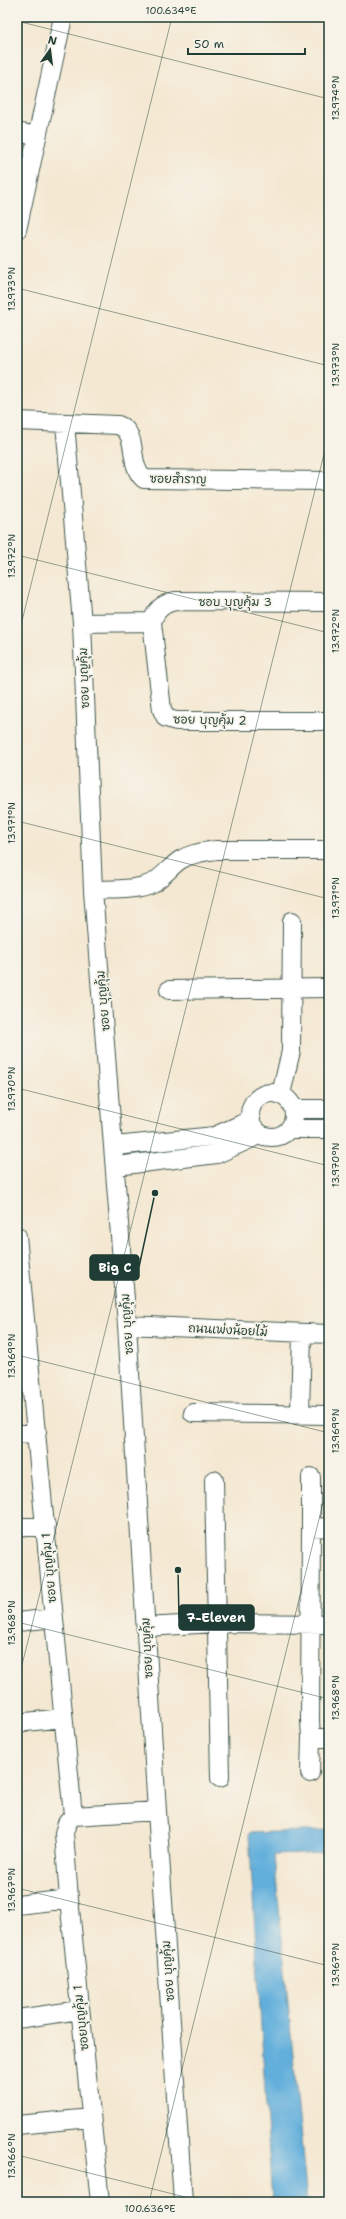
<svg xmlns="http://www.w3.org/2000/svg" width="346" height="2219" viewBox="0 0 346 2219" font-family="'Shantell Sans','Playpen Sans Thai',sans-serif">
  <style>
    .water { fill: #62afdb; stroke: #407688 }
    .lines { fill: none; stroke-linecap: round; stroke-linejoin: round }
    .minor-casing { stroke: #3f574c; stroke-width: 20 }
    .minor { stroke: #fff; stroke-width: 18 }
    .ticks { fill: none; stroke: #1f3d34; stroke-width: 1; stroke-opacity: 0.45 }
    .labels { text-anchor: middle; stroke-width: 3.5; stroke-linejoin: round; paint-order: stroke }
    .street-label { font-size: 12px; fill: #1f3d34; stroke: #f7f3e8 }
    .leader { fill: none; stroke: #1f3d34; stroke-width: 1.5 }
    .callout-dot { fill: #1f3d34; stroke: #f7f3e8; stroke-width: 1.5 }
    .callout { fill: #1f3d34; stroke: #1f3d34; stroke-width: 1.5 }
    .callout-label { font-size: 13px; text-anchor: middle; font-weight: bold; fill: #fff }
    .neatline { fill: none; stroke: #1f3d34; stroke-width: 1.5 }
    .ticks-label { font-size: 10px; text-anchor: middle; fill: #1f3d34 }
  </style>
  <rect width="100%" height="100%" fill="#f7f3e8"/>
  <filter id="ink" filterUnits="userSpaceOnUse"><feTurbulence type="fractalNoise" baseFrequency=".025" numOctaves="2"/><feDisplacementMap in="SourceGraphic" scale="8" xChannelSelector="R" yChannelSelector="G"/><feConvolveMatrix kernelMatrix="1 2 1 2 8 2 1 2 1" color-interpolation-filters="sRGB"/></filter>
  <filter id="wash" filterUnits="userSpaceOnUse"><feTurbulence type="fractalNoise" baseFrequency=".012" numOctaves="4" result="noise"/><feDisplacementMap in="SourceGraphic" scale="16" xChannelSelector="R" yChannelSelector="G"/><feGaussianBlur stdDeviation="0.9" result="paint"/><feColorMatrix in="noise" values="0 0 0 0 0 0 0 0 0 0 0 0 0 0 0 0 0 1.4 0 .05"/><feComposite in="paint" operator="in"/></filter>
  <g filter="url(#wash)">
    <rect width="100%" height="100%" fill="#f4e8d2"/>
    <!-- water -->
    <path class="water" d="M329,1830V1853L274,1855L307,2202H272L249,1833Z"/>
  </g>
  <g filter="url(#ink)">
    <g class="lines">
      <!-- minor casing -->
      <g class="minor-casing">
        <path id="minor" d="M17,132L37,136
          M17,230L63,17
          M17,421L118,425C140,433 127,465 144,479L329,481
          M65,423L82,623L93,890L127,1325L157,1811L183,2202
          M329,602L175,601C162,604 156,610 152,622L162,710L166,718L176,721H329
          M82,623L152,622
          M93,890C111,889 135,891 152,883C162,878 170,867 180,860C191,853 204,852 216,850H329
          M169,990L329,988
          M250 1115a22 22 0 1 1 44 0a22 22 0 1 1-44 0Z
          M281,1094L291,1051L292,921
          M294,1109H329
          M290,1129H329
          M115,1146L215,1136L251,1120
          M116,1166L217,1154L261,1134
          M17,1236L73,1816L157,1811
          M127,1325L329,1334
          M193,1413L329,1415
          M300,1414L302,1333
          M17,1434L37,1432
          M311,1477V1528
          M214,1480L220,1778
          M329,1527L311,1528L310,1721L311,1738H329
          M17,1528L46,1525
          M17,1622L54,1618
          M146,1627L216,1623L329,1624
          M17,1723L63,1718
          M310,1773L311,1738
          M73,1816L67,1823L64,1833L69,1899L100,2202
          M17,1905L69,1899
          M17,2019L80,2010
          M17,2125L91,2118"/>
      </g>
      <!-- minor -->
      <use href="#minor" class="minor"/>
    </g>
  </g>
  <!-- ticks -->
  <path class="ticks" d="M17,21L329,99M17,288L329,366M17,555L329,633M17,641L172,17M17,821L329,899M17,1088L329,1166M17,1355L329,1433M17,1622L329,1699M17,1685L329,434M17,1888L329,1966M17,2155L205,2202M149,2202L329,1479"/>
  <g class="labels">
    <!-- street labels -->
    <g class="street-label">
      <text transform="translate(178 479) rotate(1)" y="4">ซอยสำราญ</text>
      <text x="235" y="606">ซอบ บุญคุ้ม 3</text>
      <text transform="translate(84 678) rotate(-92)" y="4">ซอย บุญคุ้ม</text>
      <text transform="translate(210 720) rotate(1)" y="4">ซอย บุญคุ้ม 2</text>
      <text transform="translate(103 1001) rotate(-95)" y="4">ซอย บุญคุ้ม</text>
      <text transform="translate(127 1324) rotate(-94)" y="4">ซอย บุญคุ้ม</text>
      <text transform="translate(228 1330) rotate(3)" y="4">ถนนเพ่งน้อยไม้</text>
      <text transform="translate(49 1568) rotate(-95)" y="4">ซอย บุญคุ้ม 1</text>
      <text transform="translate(147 1648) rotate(-93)" y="4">ซอย บุญคุ้ม</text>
      <text transform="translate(168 1971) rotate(-94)" y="4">ซอย บุญคุ้ม</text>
      <text transform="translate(81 2018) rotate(-96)" y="4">ซอยบุญคุ้ม 1</text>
    </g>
  </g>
  <!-- callouts -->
  <path class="leader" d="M155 1193L139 1267M178 1570L179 1618"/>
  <g class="callout-dot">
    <circle cx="155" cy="1193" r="4"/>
    <circle cx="178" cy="1570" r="4"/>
  </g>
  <g class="callout">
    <rect x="90" y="1255" width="49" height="25" rx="4"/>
    <rect x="179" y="1605" width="75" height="25" rx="4"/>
  </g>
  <g class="callout-label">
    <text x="115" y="1272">Big C</text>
    <text x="216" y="1622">7-Eleven</text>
  </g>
  <!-- margin -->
  <rect width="346" height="2219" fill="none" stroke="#f7f3e8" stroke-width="44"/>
  <!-- north arrow -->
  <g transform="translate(50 50) rotate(14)" stroke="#f7f3e8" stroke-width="3" paint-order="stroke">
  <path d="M0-3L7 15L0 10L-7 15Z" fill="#1f3d34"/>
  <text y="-6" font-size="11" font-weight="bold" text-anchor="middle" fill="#1f3d34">N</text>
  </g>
  <!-- scale -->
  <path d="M188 48v6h117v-6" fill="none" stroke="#1f3d34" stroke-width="2"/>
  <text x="194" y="48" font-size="12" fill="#1f3d34" stroke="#f7f3e8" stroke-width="3" paint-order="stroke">50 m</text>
  <rect x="22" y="22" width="302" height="2175" class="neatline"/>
  <g class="ticks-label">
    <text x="171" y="14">100.634°E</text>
    <text transform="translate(335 98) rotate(-90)" y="4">13.974°N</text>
    <text transform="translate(11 289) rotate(-90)" y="4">13.973°N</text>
    <text transform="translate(335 365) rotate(-90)" y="4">13.973°N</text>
    <text transform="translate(11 556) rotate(-90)" y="4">13.972°N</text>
    <text transform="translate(335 631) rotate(-90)" y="4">13.972°N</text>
    <text transform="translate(11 823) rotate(-90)" y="4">13.971°N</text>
    <text transform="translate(335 898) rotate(-90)" y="4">13.971°N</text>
    <text transform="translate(11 1089) rotate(-90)" y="4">13.970°N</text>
    <text transform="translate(335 1165) rotate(-90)" y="4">13.970°N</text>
    <text transform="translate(11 1356) rotate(-90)" y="4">13.969°N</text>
    <text transform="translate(335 1431) rotate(-90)" y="4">13.969°N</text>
    <text transform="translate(11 1623) rotate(-90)" y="4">13.968°N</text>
    <text transform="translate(335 1698) rotate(-90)" y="4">13.968°N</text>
    <text transform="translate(11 1890) rotate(-90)" y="4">13.967°N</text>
    <text transform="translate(335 1965) rotate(-90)" y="4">13.967°N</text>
    <text transform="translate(11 2156) rotate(-90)" y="4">13.966°N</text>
    <text x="150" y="2212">100.636°E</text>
  </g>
</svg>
